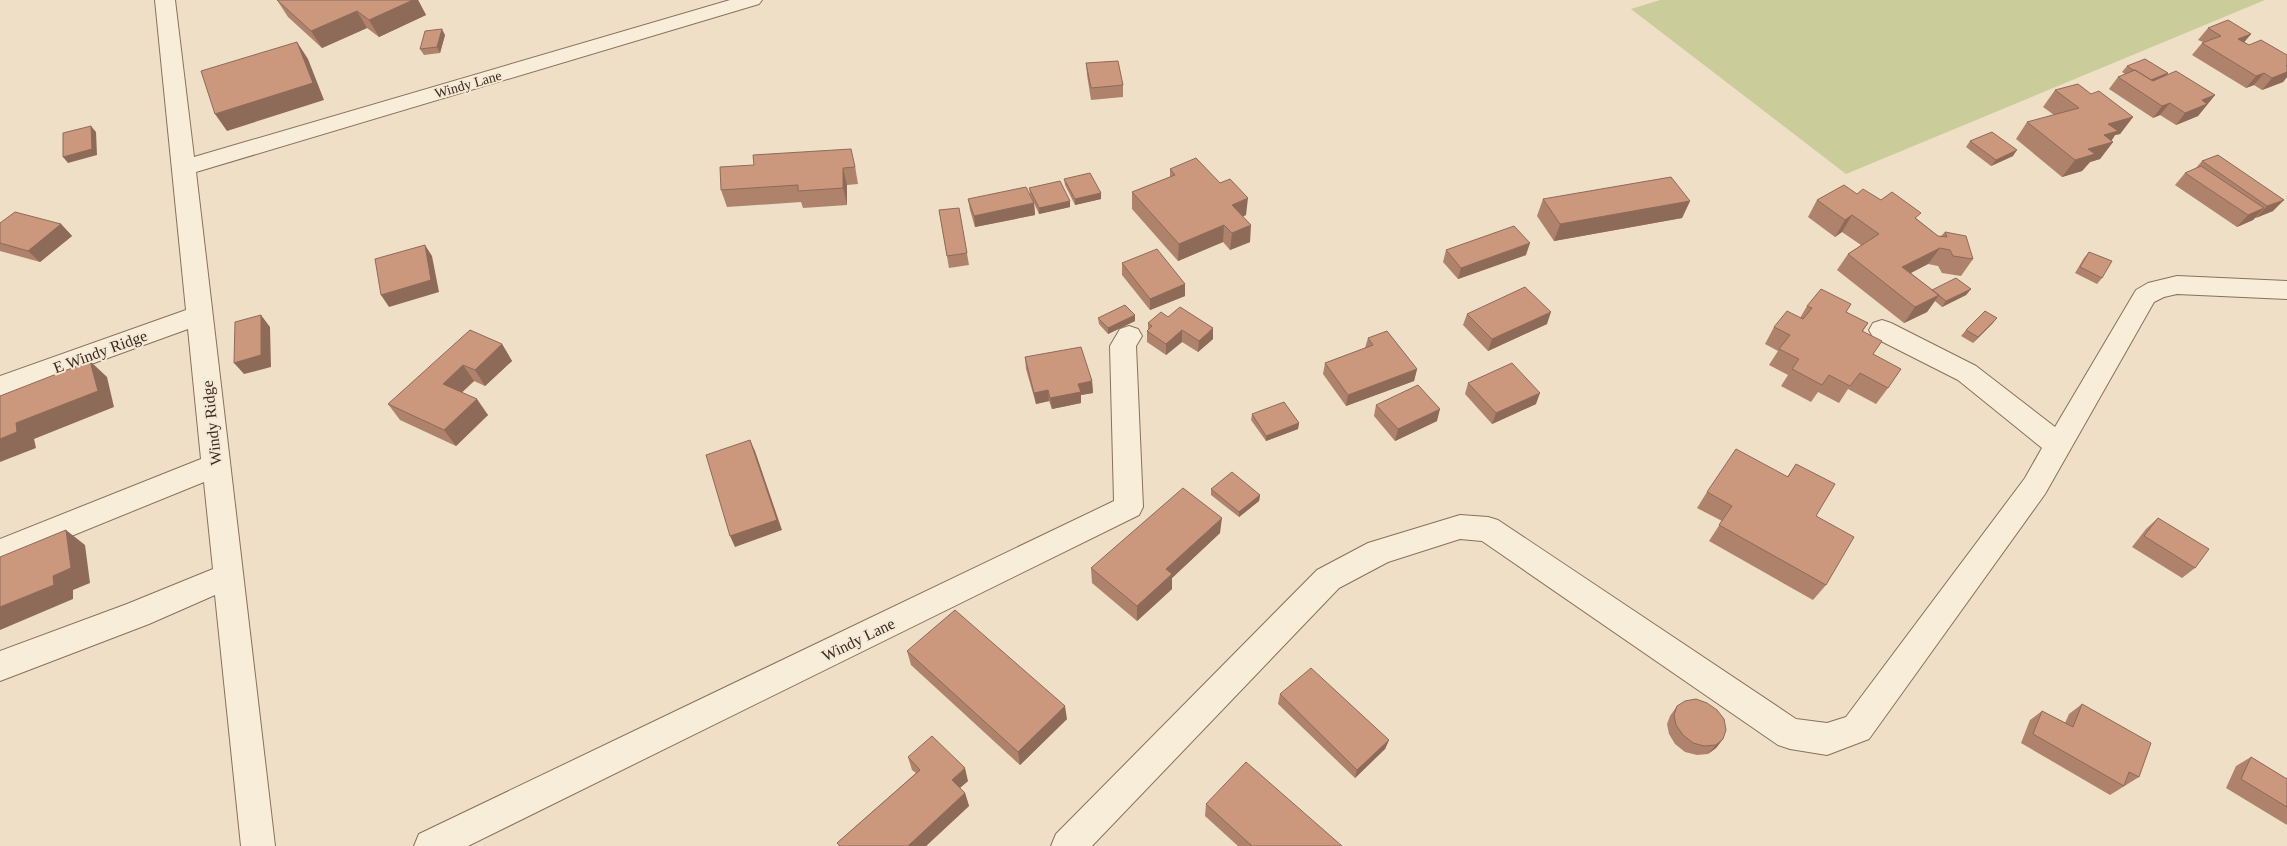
<svg xmlns="http://www.w3.org/2000/svg" width="2287" height="846" viewBox="0 0 2287 846" font-family="'Times New Roman',serif">
  <style>
    .green { fill: #cacc9a }
    .lines { fill: none; stroke-linecap: round; stroke-linejoin: round }
    .street-casing { stroke: #89705c; stroke-width: 2 }
    .street { fill: #f8edd9; fill-rule: evenodd }
    .wall { fill: #af826c }
    .shaded-wall { fill: #8e6a58 }
    .building { fill: #cb977d; stroke: #8e6a58 }
    .labels { text-anchor: middle; stroke-width: 4; stroke-linejoin: round; paint-order: stroke }
    .far-street-label { font-size: 14px; fill: #392a1f; stroke: #f5e9d5 }
    .street-label { font-size: 16px; fill: #392a1f; stroke: #f5e9d5 }
  </style>
  <rect width="100%" height="100%" fill="#eedfc6"/>
  <!-- green -->
  <path class="green" d="M1660,0H2265L1846,174L1631,9Z"/>
  <g class="lines">
    <!-- street casing -->
    <g class="street-casing">
      <path id="street" d="M155,0H175L194,157L730,0H762L759,4L196,172L275,846H241L215,595L149,624L0,681V651L127,604L213,569L204,482L0,565V539L201,459L188,329L0,397V376L186,310Z
        M2177,276L2287,281V299L2177,294L2164,297L2154,302L2045,494L1869,739L1827,755L1790,749L1778,745L1482,541L1460,539L1388,562L1339,588L1092,846H1051L1056,834L1317,570L1368,543L1460,515L1488,517L1498,520L1796,719L1827,723L1846,717L2025,478L2042,448L1958,380L1873,337L1869,330L1873,323L1882,320L1891,323L1976,366L2055,427L2136,290L2148,283Z
        M1129,326L1138,329L1142,336L1136,346L1143,507L1139,515L468,846H414L419,834L1114,501L1110,346L1120,329Z"/>
    </g>
    <!-- street -->
    <use href="#street" class="street"/>
  </g>
  <!-- wall -->
  <path class="wall" d="M277,0H418L426,15L379,37L367,28L322,48L288,17Z
    M2208,28L2251,34L2244,42L2249,45L2287,55V77L2283,82L2262,90L2254,85L2246,88L2192,55L2202,43L2203,42L2198,40Z
    M445,35L440,53L424,55L420,49Z
    M1086,63L1123,85V97L1091,100L1087,75Z
    M2127,66L2168,73L2165,76L2215,95L2198,116L2176,125L2160,115L2153,118L2109,89L2118,77L2125,74L2122,72Z
    M2055,90L2091,94L2133,117L2120,134L2115,135L2111,141L2113,142L2100,159L2090,162L2082,171L2062,177L2016,139L2027,122L2054,115L2043,107Z
    M1970,141L2013,156L1991,166L1966,147Z
    M2218,155L2273,211L2255,218L2253,220L2237,227L2175,185L2185,173L2195,169L2202,161Z
    M855,166L858,184L847,185V205L803,208L801,202L727,207L721,190Z
    M1170,169L1246,215L1243,216L1250,242L1230,250L1223,242L1178,261L1132,209V192L1170,177Z
    M1064,179L1101,193V199L1075,205L1065,185Z
    M1029,188L1070,201V207L1039,214L1030,194Z
    M1857,194L1881,200L1917,219L1938,236H1941L1945,232L1973,259L1961,276L1942,273L1938,266L1928,264L1911,273L1932,290L1971,289L1966,295L1942,307L1935,301L1927,312L1904,323L1837,270L1848,254L1861,245L1842,232L1835,237L1808,217L1817,200Z
    M968,199L1034,203L1035,215L975,227L970,210Z
    M1543,199L1690,201L1682,218L1554,241L1537,216Z
    M959,208L969,265L949,268L939,210Z
    M0,223L61,224L72,236L40,262L0,251Z
    M1446,250L1526,255L1458,279L1443,262Z
    M2089,252L2102,278L2097,284L2075,273L2084,258Z
    M1122,263L1185,284V296L1150,310L1122,275Z
    M1851,304L1846,312L1868,323L1863,331L1888,388L1876,404L1848,389L1839,403L1818,392L1811,402L1781,386L1788,375L1769,365L1778,351L1765,344L1774,327L1800,318L1807,306Z
    M1467,314L1547,324L1488,351L1463,325Z
    M1168,317L1213,339L1198,352L1182,342L1166,355L1147,342V331L1148,330V323Z
    M1098,318L1135,321L1108,334L1099,324Z
    M1997,318L1992,324L1973,343L1961,336L1966,330Z
    M1368,338L1417,369L1414,381L1346,406L1323,374L1325,363L1365,348Z
    M502,344L512,361L485,386L474,381L462,392L488,415L456,446L400,420L388,404Z
    M1025,357L1092,381L1093,393L1081,395V403L1052,409L1049,401L1036,404L1026,369Z
    M1468,383L1536,404L1492,424L1465,394Z
    M1376,405L1437,421L1395,441L1374,416Z
    M1252,414L1299,423L1298,429L1266,441L1251,420Z
    M1796,464L1816,516L1826,585L1813,600L1709,541L1722,521L1697,508L1707,492L1787,477Z
    M1211,489L1260,495L1259,501L1239,517L1211,495Z
    M2158,518L2195,568L2182,578L2132,547L2146,529Z
    M1220,533L1172,578V589L1137,621L1092,583L1091,568Z
    M907,651L1067,719L1020,765L911,665Z
    M1280,694L1389,740L1385,749L1355,778L1278,704Z
    M2082,704L2139,777L2110,795L2021,743L2030,720L2042,711L2065,723L2069,714Z
    M1677,706L1723,739L1716,748L1708,754L1697,755L1685,752L1675,744L1669,734L1667,724L1670,716Z
    M908,757L968,781L960,788L965,793L969,806L926,846H839L837,843L916,773L912,770Z
    M2251,757L2287,779V825L2226,788L2236,766Z
    M1206,804L1342,846H1238L1205,816Z"/>
  <!-- shaded-wall -->
  <path class="shaded-wall" d="M413,0H418L426,15L379,37L369,20Z
    M357,11L367,28L322,48L311,31Z
    M442,29L445,35L440,53L437,47Z
    M2251,34L2241,46L2238,39Z
    M297,42L308,59L324,100L227,131L215,114Z
    M2287,65V77L2283,82L2262,90L2272,78Z
    M2168,73L2163,79L2145,86L2150,80Z
    M2264,73L2254,85L2246,88L2256,76Z
    M2215,95L2198,116L2176,125L2185,113L2202,100Z
    M2170,103L2160,115L2153,118L2162,106Z
    M2133,117L2120,134L2115,135L2110,143L2113,142L2100,159L2090,162L2082,171L2062,177L2075,160L2108,124Z
    M91,126L96,132L97,155L68,163L63,157Z
    M2017,150L2013,156L1991,166L1996,160Z
    M843,168L847,185V205L843,188Z
    M1101,193V199L1075,205V199Z
    M1248,198L1246,215L1231,222L1232,205Z
    M2284,200L2273,211L2256,218L2267,206Z
    M1070,201V207L1039,214V208Z
    M1690,201L1682,218L1554,241L1560,224Z
    M1034,203L1035,215L975,227L974,216Z
    M2264,208L2253,220L2237,227L2248,215Z
    M1852,215L1842,232L1835,237L1845,220Z
    M61,224L72,236L40,262L28,251Z
    M1224,225L1223,242L1178,261L1179,244Z
    M1251,225L1250,242L1230,250L1232,233Z
    M1530,243L1526,255L1458,279L1461,268Z
    M425,245L432,256L439,292L389,307L381,295Z
    M1940,248L1928,264L1891,283L1902,267Z
    M1185,284V296L1150,310V299Z
    M1971,289L1966,295L1942,307L1946,301Z
    M1939,295L1927,312L1904,323L1915,307Z
    M1551,312L1547,324L1488,351L1492,339Z
    M261,315L270,327L271,367L244,374L234,363Z
    M1135,315V321L1108,334V328Z
    M1997,318L1992,324L1973,343L1978,337Z
    M1213,328V339L1198,352L1199,341Z
    M1182,330V342L1166,355V344Z
    M502,344L512,361L485,386L475,370Z
    M90,361L107,377L114,407L34,439L36,448L0,462V439L16,423Z
    M463,365L474,381L454,400L443,384Z
    M1417,369L1414,381L1346,406L1348,395Z
    M1092,381L1093,393L1081,395V403L1052,409L1050,398L1078,384Z
    M1048,390L1049,401L1036,404L1034,393Z
    M1540,393L1536,404L1492,424L1496,413Z
    M477,399L488,415L456,446L444,430Z
    M1440,409L1437,421L1395,441L1398,429Z
    M1299,423L1298,429L1266,441V436Z
    M750,440L755,451L782,530L735,547L730,536Z
    M1260,495L1259,501L1239,517V512Z
    M1222,518L1220,533L1172,578V589L1137,621V606L1166,569Z
    M66,530L85,545L90,583L73,590V599L0,630V607L53,576Z
    M1065,706L1067,719L1020,765L1018,752Z
    M1723,739L1716,748L1708,754L1716,745Z
    M1389,740L1385,749L1355,778L1357,770Z
    M965,768L968,781L955,792L952,780Z
    M965,793L969,806L926,846H908Z"/>
  <!-- building -->
  <path class="building" d="M277,0H413L369,20L357,11L311,31Z
    M2228,20L2251,34L2238,39L2249,45L2261,40L2287,55V65L2286,66H2287V72L2272,78L2264,73L2256,76L2202,43L2221,36L2208,28Z
    M442,29L437,47L420,49L425,31Z
    M297,42L313,83L215,114L201,71Z
    M2145,59L2168,73L2151,80L2135,70H2133L2127,66Z
    M1118,61L1123,85L1091,88L1086,63Z
    M2135,70L2153,81L2176,71L2215,95L2202,100L2207,104L2185,113L2170,103L2162,106L2118,77Z
    M2078,84L2091,94L2099,91L2133,117L2108,124L2118,131L2104,135L2113,142L2088,149L2095,154L2075,160L2027,122L2079,108L2055,90Z
    M91,126L92,149L63,157V133Z
    M1992,132L2017,150L1996,160L1970,141Z
    M851,149L855,167L843,168V188L798,191V185L721,190L720,167L754,165L753,155Z
    M2218,155L2284,200L2267,206L2202,161Z
    M1196,158L1220,183L1230,179L1248,198L1232,205L1251,225L1232,233L1224,225L1179,244L1132,192L1175,175L1170,169Z
    M2201,166L2264,208L2248,215L2185,173Z
    M1090,173L1101,193L1075,199L1064,179Z
    M1671,177L1690,201L1560,224L1543,199Z
    M1060,181L1070,201L1039,208L1029,188Z
    M1844,185L1857,194L1863,189L1881,200L1892,192L1921,213L1915,218L1938,236L1947,237L1945,232L1966,236L1973,259L1953,256L1950,250L1940,248L1902,267L1939,295L1915,307L1848,254L1879,234L1852,215L1845,220L1817,200Z
    M1026,187L1034,203L974,216L968,199Z
    M959,208L967,253L947,256L939,210Z
    M15,212L61,224L28,251L0,243V223Z
    M1514,226L1530,243L1461,268L1446,250Z
    M425,245L431,280L381,295L375,259Z
    M1157,249L1185,284L1150,299L1122,263Z
    M2089,252L2112,261L2102,278L2080,267Z
    M1956,278L1971,289L1946,301L1932,290Z
    M1525,287L1551,312L1492,339L1467,314Z
    M1821,289L1851,304L1846,312L1868,323L1862,331L1882,341L1873,354L1901,369L1888,388L1860,373L1850,386L1829,375L1822,385L1792,369L1799,359L1779,349L1790,335L1774,327L1787,311L1803,319L1812,308L1807,306Z
    M1125,305L1135,315L1108,328L1098,318Z
    M1180,307L1213,328L1199,341L1182,330L1166,344L1147,331L1152,326L1148,323L1161,312L1168,317Z
    M1985,311L1997,318L1978,337L1966,330Z
    M261,315V355L234,363L235,322Z
    M470,330L502,344L475,370L463,365L443,384L477,399L444,430L388,404Z
    M1387,331L1417,369L1348,395L1325,363L1373,345L1368,338Z
    M1081,347L1092,381L1078,384L1081,392L1050,398L1048,390L1034,393L1025,357Z
    M90,361L98,391L16,423L17,432L0,439V396Z
    M1512,363L1540,393L1496,413L1468,383Z
    M1418,385L1440,409L1398,429L1376,405Z
    M1284,402L1299,423L1266,436L1252,414Z
    M750,440L777,520L730,536L706,455Z
    M1736,449L1788,477L1796,464L1835,484L1816,516L1854,537L1826,585L1719,525L1732,506L1707,492Z
    M1232,472L1260,495L1239,512L1211,489Z
    M1183,488L1222,518L1166,569L1172,574L1137,606L1091,568Z
    M2158,518L2209,549L2195,568L2144,536Z
    M66,530L71,568L53,576L54,585L0,607V557Z
    M955,610L1065,706L1018,752L907,651Z
    M1311,668L1389,740L1357,770L1280,694Z
    M1696,699L1707,703L1717,710L1724,719L1726,730L1723,739L1716,745L1704,746L1693,743L1683,735L1676,725L1674,715L1677,706L1685,701Z
    M2082,704L2151,743L2139,777L2129,772L2124,786L2033,734L2042,711L2073,727Z
    M932,736L965,768L952,780L965,793L908,846H840L837,843L920,770L908,757Z
    M2251,757L2287,779V807L2241,779Z
    M1246,762L1342,846H1252L1206,804Z"/>
  <g class="labels">
    <!-- far-street labels -->
    <g class="far-street-label">
      <text transform="translate(468 84) rotate(-16)" y="5">Windy Lane</text>
    </g>
    <!-- street labels -->
    <g class="street-label">
      <text transform="translate(100 351) rotate(-20)" y="6">E Windy Ridge</text>
      <text transform="translate(211 423) rotate(-96)" y="6">Windy Ridge</text>
      <text transform="translate(858 639) rotate(-26)" y="6">Windy Lane</text>
    </g>
  </g>
</svg>
